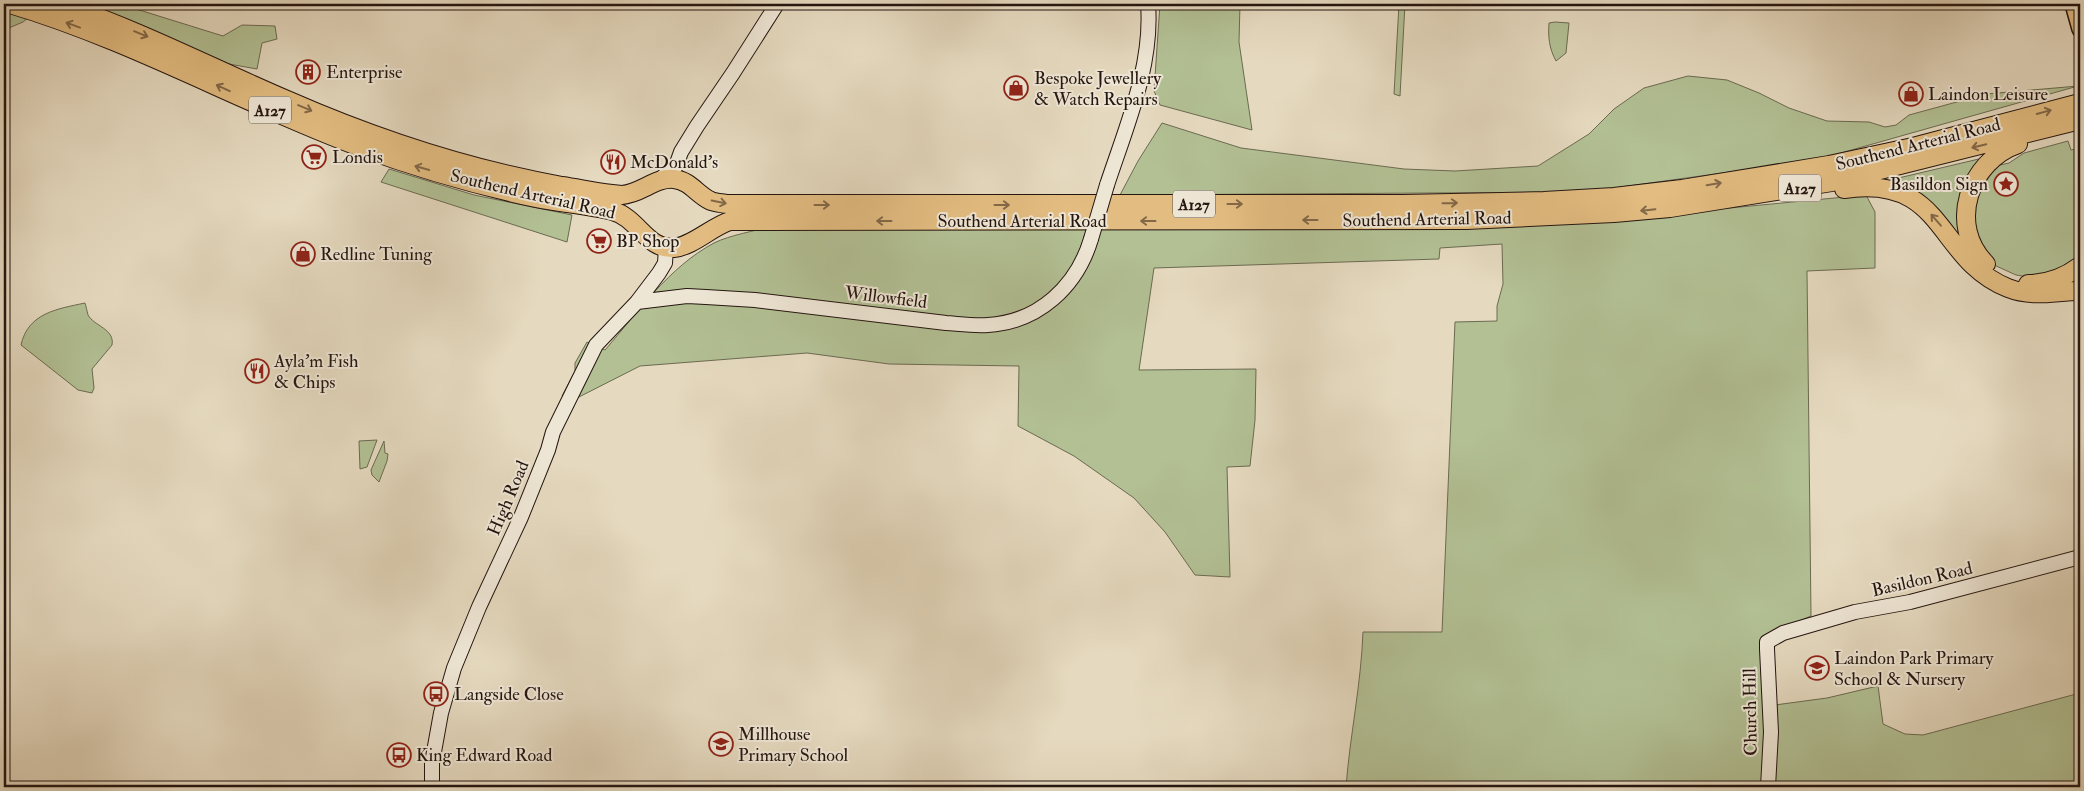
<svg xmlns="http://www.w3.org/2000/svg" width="2084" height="791" viewBox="0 0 2084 791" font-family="'IM FELL Double Pica',serif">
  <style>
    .green { fill: #b2c094; stroke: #6b6a52 }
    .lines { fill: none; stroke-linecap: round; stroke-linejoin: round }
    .secondary-casing { stroke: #241510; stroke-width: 16 }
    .primary-casing { stroke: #241510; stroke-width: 18 }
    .highway-casing { stroke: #241510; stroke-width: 20 }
    .secondary { stroke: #eee6d5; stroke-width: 14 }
    .primary { stroke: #e2bc80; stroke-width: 15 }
    .highway { stroke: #e2bc80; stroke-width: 18 }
    .secondary-bridge-casing { stroke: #241510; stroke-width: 16; stroke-linecap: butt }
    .secondary-bridge { stroke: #eee6d5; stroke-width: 14 }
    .oneway { stroke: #836848 }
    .labels { text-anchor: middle; stroke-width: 4; stroke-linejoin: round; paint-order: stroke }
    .shield { fill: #eee6d5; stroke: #61544b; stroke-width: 1 }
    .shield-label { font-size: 16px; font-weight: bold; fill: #241510 }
    .poi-label { font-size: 18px; fill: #241510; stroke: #eee6d5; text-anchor: start }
    .street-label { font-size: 18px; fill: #241510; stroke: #eee6d5 }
  </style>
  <rect width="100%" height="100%" fill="#e5d9bf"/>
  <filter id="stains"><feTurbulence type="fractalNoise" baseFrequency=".004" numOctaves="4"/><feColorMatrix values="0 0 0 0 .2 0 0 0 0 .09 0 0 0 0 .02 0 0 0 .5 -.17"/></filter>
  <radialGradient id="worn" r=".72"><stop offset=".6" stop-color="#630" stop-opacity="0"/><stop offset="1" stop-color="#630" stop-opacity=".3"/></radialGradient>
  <!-- green -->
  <path class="green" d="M4,4H46L23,22L4,30Z
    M74,4H120L223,36L242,25L275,26L277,39L262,43L257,69L229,64Z
    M1160,4H1240L1239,42L1252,130L1160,105L1154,91Z
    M1399,4H1405L1400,96L1394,94Z
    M1555,22L1569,23L1566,53L1556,61C1549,48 1548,37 1549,23Z
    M1688,76L1727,80L1759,93L1789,108L1827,121L1869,122L1885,127L1896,125L1909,115L1986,94L2078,86L1816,160L1585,192L1120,195L1138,161L1162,123L1241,148L1404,169L1455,171L1538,166L1589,134L1614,109L1644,88Z
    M2068,141L2071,150L2080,148V253L2079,255L2080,258L2064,269L2029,277L2016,275L1994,265L1984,255L1972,235L1977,184L2000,165L2009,163L2024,153Z
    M1983,158L1975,172L1971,250L1885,183L1890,180Z
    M389,169L474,195L572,215L567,242L381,182Z
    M1866,195L1875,212V268L1807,271L1811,616L1776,630L1761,640L1775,705L1827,698L1878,686L1883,724L1905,734L1923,735L2080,693V787H1346C1350,735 1361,685 1363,632H1442L1455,322L1497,321V306L1503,284L1502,244L1440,248L1439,259L1154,268L1139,370L1256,369L1255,420L1250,466L1227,467L1230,577L1195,575L1165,532L1134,498L1074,456L1018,426L1019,366L889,364L807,353L640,366L573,400L562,396L575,371V363L587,342L605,350C638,312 669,267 714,243C730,235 755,231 773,226L1625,218Z
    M85,303C86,306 87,311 88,315C94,326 115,329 112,345L92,369L94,388L92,393L78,390L21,345C28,313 57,309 85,303Z
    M377,440L367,467L360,469L359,441Z
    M384,441L385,453L388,454L387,461L379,482L372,475L371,470Z"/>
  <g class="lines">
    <!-- secondary casing -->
    <g class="secondary-casing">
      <path id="secondary" d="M658,181L676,166L681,152L697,126L733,73L777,4
        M1107,185C1126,127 1153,66 1148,4
        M637,302L687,296L706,297L755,300L946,323C960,324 974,326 988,325C1039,322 1077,286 1091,239
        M432,787V763L441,713L454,668L479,607L521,517L548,450L553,432L596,345L637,302L659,273L665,263L666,248
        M1768,787L1771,732L1767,649V642L1783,633L1855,612L1910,602L2080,557"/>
    </g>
    <!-- primary casing -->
    <g class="primary-casing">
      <path id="primary" d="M2073,4L2080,29"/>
    </g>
    <!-- highway casing -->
    <g class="highway-casing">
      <path id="highway" d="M10,4C131,40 242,103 360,147C417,168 476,185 536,198C561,203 588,205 613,211C638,218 647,250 674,248C693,246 711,227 730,221L1466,220L1614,213L1670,208L1832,182L2080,120
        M61,4C139,30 212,68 287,100C376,139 467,169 562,186C582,189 602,194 622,195C641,194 655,177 674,179C691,181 697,195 711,201C716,203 722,203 727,204H1402L1544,201L1614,197L1682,189L1829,165L1913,147L2080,103
        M1844,189C1947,174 1935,259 2008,288C2033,298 2055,291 2080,291
        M1986,264C1947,225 1969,161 2018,144
        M2028,284C2048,284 2064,278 2080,266"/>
    </g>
    <!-- secondary -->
    <use href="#secondary" class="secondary"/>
    <!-- primary -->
    <use href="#primary" class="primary"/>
    <!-- highway -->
    <use href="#highway" class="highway"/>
    <!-- secondary-bridge casing -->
    <g class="secondary-bridge-casing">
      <path id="secondary-bridge" d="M1091,239L1107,185"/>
    </g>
    <!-- secondary-bridge -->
    <use href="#secondary-bridge" class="secondary-bridge"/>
  </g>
  <!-- one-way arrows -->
  <defs><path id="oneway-shaft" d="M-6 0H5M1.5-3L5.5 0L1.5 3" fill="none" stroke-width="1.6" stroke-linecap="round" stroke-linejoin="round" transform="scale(1.25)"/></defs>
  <g class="oneway">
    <use href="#oneway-shaft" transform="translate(73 25) rotate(-160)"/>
    <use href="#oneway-shaft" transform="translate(141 34) rotate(22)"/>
    <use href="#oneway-shaft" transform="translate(223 88) rotate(-155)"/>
    <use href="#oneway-shaft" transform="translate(305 108) rotate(23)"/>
    <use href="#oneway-shaft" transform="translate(2044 112) rotate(-15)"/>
    <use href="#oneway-shaft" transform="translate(1979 146) rotate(166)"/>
    <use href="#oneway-shaft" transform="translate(422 168) rotate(-164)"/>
    <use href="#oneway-shaft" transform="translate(1714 184) rotate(-9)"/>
    <use href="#oneway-shaft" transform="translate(719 202) rotate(11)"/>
    <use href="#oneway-shaft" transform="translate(1450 203) rotate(-1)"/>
    <use href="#oneway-shaft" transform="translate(1235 204)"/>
    <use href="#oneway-shaft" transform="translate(822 205)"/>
    <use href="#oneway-shaft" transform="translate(1002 205)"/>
    <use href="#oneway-shaft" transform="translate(1648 210) rotate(174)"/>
    <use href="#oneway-shaft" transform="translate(1310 220) rotate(180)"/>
    <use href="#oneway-shaft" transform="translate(1936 220) rotate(-131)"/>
    <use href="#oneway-shaft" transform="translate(884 221) rotate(-180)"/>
    <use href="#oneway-shaft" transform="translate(1148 221) rotate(180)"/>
  </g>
  <!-- icons -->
  <defs>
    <g id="building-ring" transform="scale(1.25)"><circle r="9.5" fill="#eee6d5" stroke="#8f2418" stroke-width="1.5"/><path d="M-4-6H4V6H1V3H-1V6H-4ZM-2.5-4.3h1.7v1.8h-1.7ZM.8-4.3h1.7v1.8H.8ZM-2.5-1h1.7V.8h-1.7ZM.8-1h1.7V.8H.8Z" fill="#8f2418"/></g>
    <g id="shop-ring" transform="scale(1.25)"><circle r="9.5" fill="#eee6d5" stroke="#8f2418" stroke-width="1.5"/><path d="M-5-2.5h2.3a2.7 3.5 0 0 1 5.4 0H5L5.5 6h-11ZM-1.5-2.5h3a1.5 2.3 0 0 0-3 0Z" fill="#8f2418"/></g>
    <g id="supermarket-ring" transform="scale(1.25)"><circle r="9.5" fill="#eee6d5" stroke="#8f2418" stroke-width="1.5"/><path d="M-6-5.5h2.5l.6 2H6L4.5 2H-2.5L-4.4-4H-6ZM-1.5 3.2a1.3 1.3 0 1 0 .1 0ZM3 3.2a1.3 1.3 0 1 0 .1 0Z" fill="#8f2418"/></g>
    <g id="restaurant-ring" transform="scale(1.25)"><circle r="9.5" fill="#eee6d5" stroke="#8f2418" stroke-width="1.5"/><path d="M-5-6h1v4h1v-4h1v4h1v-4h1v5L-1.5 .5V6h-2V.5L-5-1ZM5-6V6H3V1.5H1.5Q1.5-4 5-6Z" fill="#8f2418"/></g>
    <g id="sight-ring" transform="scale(1.25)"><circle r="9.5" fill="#eee6d5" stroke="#8f2418" stroke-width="1.5"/><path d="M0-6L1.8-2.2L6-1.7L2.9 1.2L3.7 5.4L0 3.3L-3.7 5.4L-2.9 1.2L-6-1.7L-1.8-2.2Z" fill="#8f2418"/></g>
    <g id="school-ring" transform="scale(1.25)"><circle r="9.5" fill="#eee6d5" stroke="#8f2418" stroke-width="1.5"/><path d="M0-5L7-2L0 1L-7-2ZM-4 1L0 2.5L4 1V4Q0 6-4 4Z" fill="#8f2418"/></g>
    <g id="bus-ring" transform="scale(1.25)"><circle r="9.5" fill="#eee6d5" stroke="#8f2418" stroke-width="1.5"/><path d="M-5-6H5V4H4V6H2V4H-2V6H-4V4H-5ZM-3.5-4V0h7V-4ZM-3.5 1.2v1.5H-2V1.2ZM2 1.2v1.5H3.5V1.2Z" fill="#8f2418"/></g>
  </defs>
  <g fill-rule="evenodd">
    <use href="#building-ring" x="308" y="72"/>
    <use href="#shop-ring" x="1016" y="88"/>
    <use href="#shop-ring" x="1911" y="94"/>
    <use href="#supermarket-ring" x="314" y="157"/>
    <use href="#restaurant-ring" x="613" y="162"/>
    <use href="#sight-ring" x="2006" y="184"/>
    <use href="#supermarket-ring" x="599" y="241"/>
    <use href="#shop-ring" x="303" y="254"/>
    <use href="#restaurant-ring" x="257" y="371"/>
    <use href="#school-ring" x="1817" y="668"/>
    <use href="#bus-ring" x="436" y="694"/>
    <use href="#school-ring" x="721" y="744"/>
    <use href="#bus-ring" x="399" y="755"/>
  </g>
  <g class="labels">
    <!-- shield labels -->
    <g class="shield">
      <rect x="249" y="96.5" width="42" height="27" rx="4"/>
      <rect x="1779" y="174.5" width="42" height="27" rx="4"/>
      <rect x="1173" y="190.5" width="42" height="27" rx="4"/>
    </g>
    <g class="shield-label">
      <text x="270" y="116">A127</text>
      <text x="1800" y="194">A127</text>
      <text x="1194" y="210">A127</text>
    </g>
    <!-- poi labels -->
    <g class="poi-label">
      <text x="326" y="78">Enterprise</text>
      <text x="1034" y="84">Bespoke Jewellery<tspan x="1034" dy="21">&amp; Watch Repairs</tspan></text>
      <text x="1928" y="100">Laindon Leisure</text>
      <text x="332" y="163">Londis</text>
      <text x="630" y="168">McDonald's</text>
      <text x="1988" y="190" text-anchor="end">Basildon Sign</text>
      <text x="616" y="247">BP Shop</text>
      <text x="320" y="260">Redline Tuning</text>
      <text x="274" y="367">Ayla’m Fish<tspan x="274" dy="21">&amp; Chips</tspan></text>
      <text x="1834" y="664">Laindon Park Primary<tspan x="1834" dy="21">School &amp; Nursery</tspan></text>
      <text x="454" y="700">Langside Close</text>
      <text x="738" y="740">Millhouse<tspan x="738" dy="21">Primary School</tspan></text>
      <text x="416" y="761">King Edward Road</text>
    </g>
    <!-- street labels -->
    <g class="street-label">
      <text transform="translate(1918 144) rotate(-14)" y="6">Southend Arterial Road</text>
      <text transform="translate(533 194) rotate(13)" y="6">Southend Arterial Road</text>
      <text transform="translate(1427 219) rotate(-1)" y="6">Southend Arterial Road</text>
      <text x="1022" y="227">Southend Arterial Road</text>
      <text transform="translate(886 297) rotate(7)" y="6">Willowfield</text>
      <text transform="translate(508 498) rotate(-67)" y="6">High Road</text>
      <text transform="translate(1922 579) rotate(-13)" y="6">Basildon Road</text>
      <text transform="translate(1750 712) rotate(-91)" y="6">Church Hill</text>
    </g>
  </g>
  <!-- margin -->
  <rect width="2084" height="791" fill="none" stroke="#e5d9bf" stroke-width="20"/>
  <rect x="5" y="5" width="2074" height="781" fill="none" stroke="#241510" stroke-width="2.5"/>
  <rect x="10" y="10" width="2064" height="771" fill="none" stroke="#241510"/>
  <rect width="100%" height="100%" filter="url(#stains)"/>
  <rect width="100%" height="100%" fill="url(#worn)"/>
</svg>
